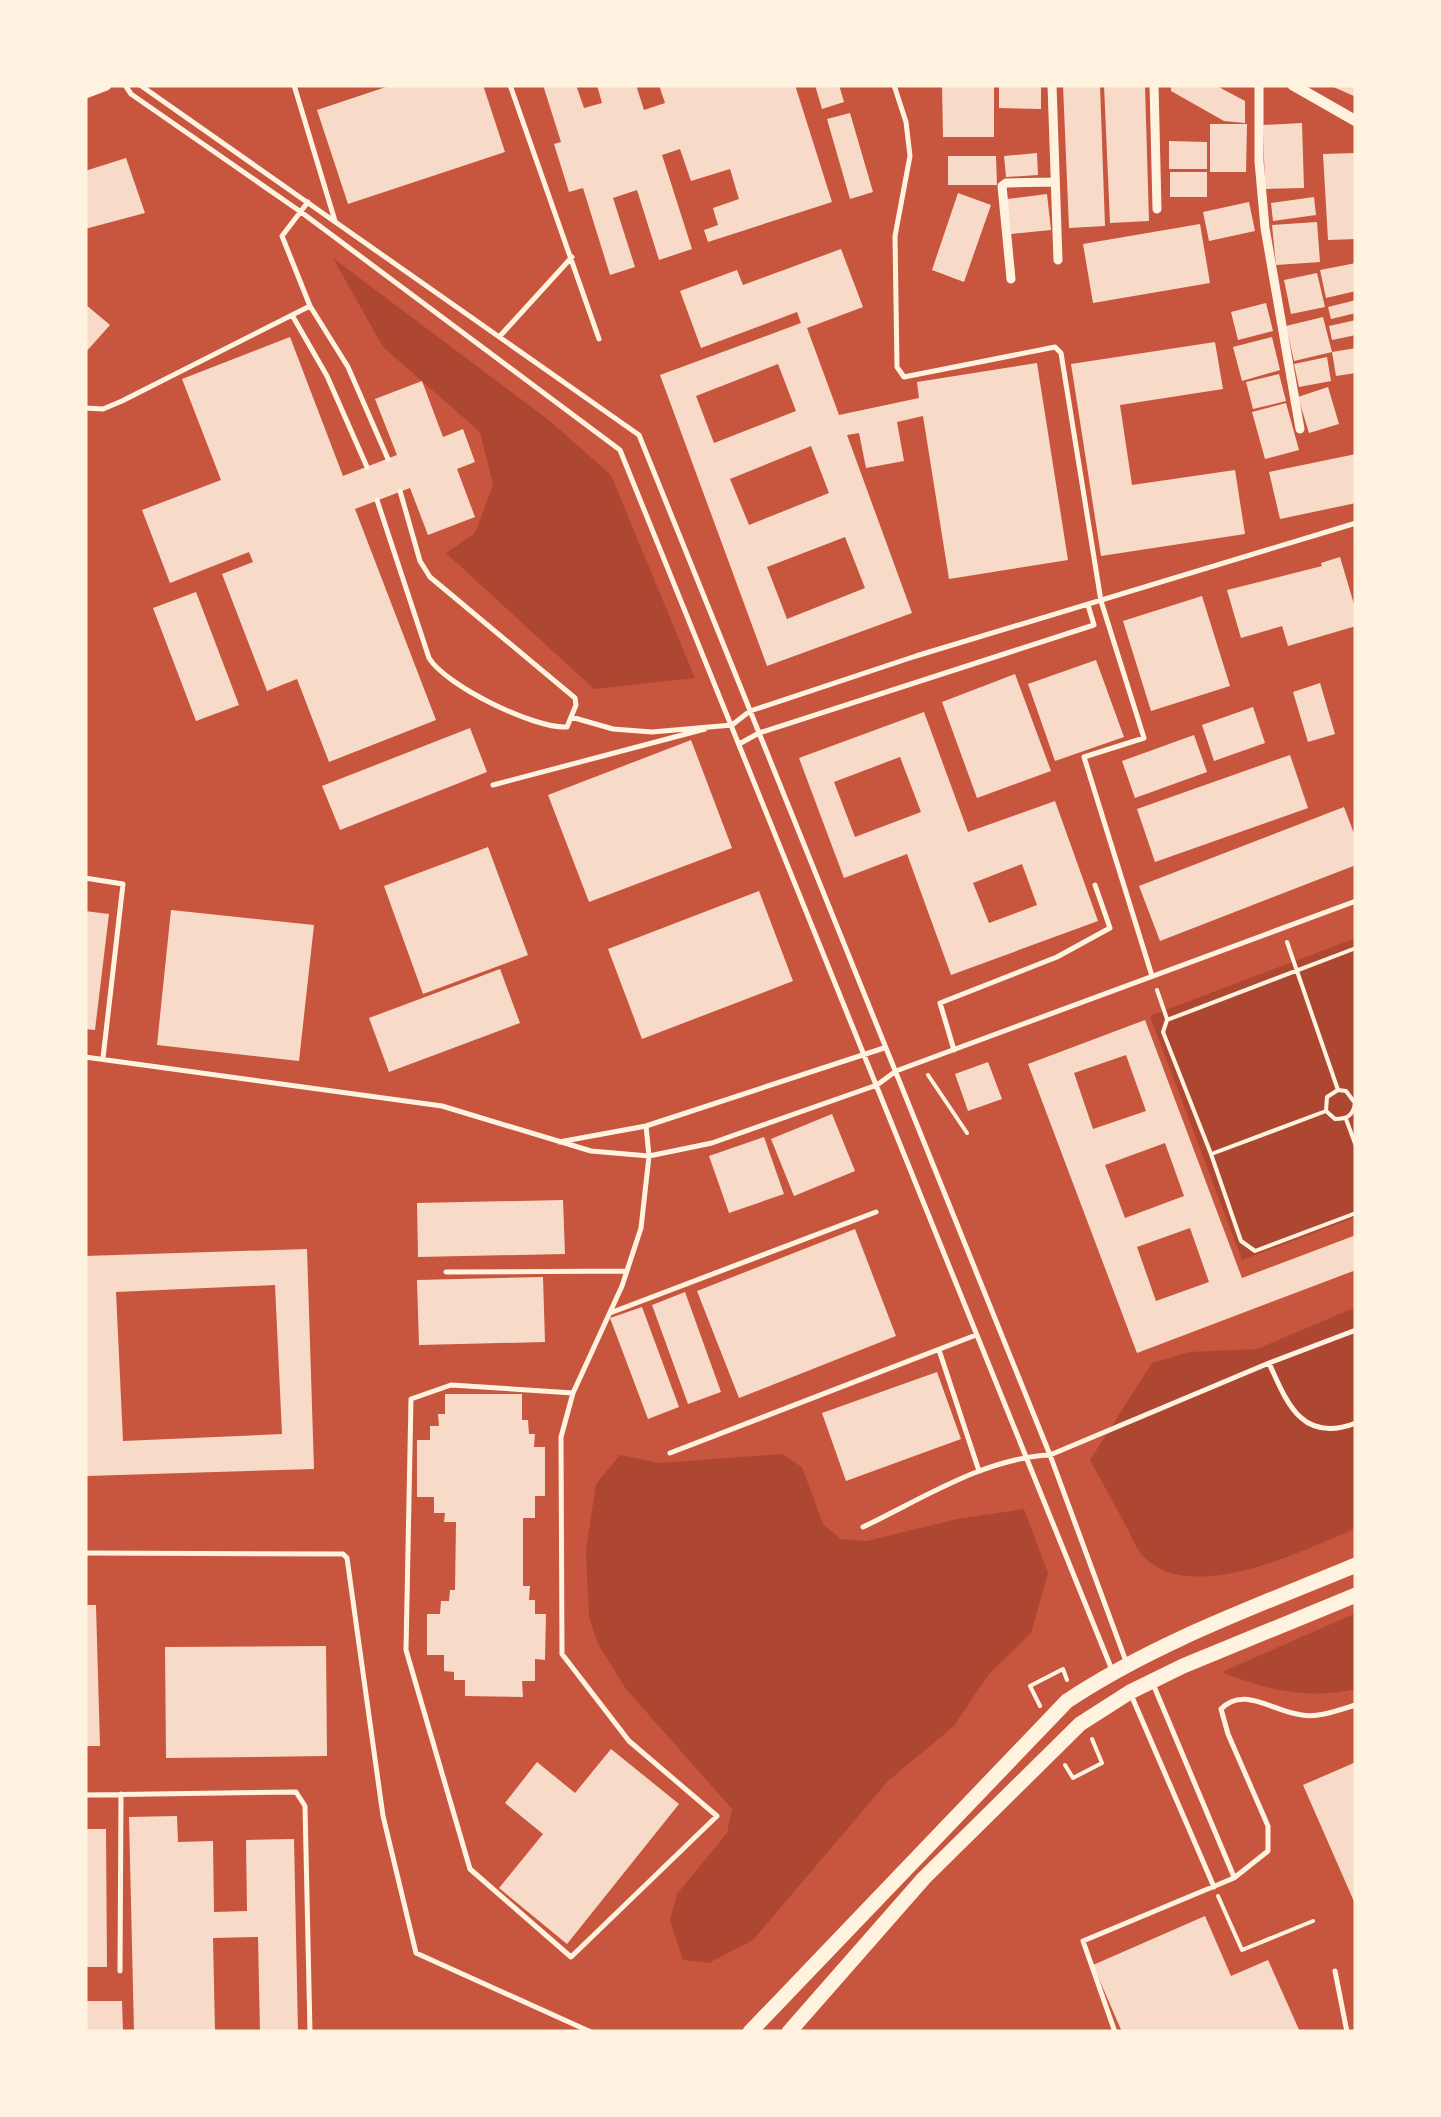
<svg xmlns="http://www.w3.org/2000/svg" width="1441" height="2117" viewBox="0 0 1441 2117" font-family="Manrope,sans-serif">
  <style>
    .green { fill: #ae4732 }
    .building { fill: #f7dbc8; fill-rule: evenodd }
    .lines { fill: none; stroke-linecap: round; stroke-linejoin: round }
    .path { stroke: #fff3e0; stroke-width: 4 }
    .service { stroke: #fff3e0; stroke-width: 5 }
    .minor { stroke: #fff3e0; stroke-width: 9 }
    .tertiary { stroke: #fff3e0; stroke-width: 11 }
    .primary { stroke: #fff3e0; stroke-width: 15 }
  </style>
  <rect width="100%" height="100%" fill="#c8553d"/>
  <!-- green -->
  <path class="green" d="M333,258L550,421L611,475L695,678L594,689L446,553L475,533L493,485L480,432L383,347Z
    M1356,938V1217L1242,1260L1150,1016Z
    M1356,1307V1528C1305,1550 1190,1607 1143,1556C1136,1549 1132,1537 1127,1528C1115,1505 1102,1482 1090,1460L1152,1363L1189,1352L1257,1349Z
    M782,1454L802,1467L823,1524L841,1539L867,1541L957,1519L1024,1509L1048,1573L1031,1633L988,1675L954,1726L888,1781L753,1940L709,1963L683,1960L670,1920L677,1894L727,1833L732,1809L626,1689L598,1644L589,1617L586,1550L596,1484L620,1455L659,1463Z
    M1356,1613V1689C1310,1700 1265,1690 1222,1672Z"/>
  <!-- building -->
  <path class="building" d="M392,85H483L505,152L348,204L317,110Z
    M543,85H576L584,108L602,103L597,85H636L644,110L665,103L659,85H795L832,202L708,242L704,230L718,225L713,208L739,199L730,169L691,181L680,149L662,155L692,249L659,260L637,190L613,198L635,267L610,275L583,188L569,192L554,144L561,142Z
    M815,85H839L844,102L822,109Z
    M942,85H994V137H943Z
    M999,85H1041V109L999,108Z
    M1063,85H1100L1105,226L1069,228Z
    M1104,85H1145L1149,221L1110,223Z
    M1171,85H1215L1245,101V123L1224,121L1171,91Z
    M1329,85H1356V97Z
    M850,113L873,192L850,199L827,119Z
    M1302,123L1304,188L1265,189L1263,125Z
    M1210,124H1247L1246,172H1210Z
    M1169,141L1207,142V169H1169Z
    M1037,153L1038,175L1006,177L1004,156Z
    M1356,153V239L1328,240L1323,154Z
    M948,156H996L997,185H948Z
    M126,158L145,213L85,229V171Z
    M1170,172H1207V197H1170Z
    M958,193L991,205L964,282L932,270Z
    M1047,194L1051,230L1011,234L1007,199Z
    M1314,197L1316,215L1273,221L1271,203Z
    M1249,202L1255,231L1209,241L1203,212Z
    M1317,222L1320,262L1276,265L1272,225Z
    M1200,224L1210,283L1093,303L1083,244Z
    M841,249L863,307L807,328L839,415L919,398L917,382L1037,363L1068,560L949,579L923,416L897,422L904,461L866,468L859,433L847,435L912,613L767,666L660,375L801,323L797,312L701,348L680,291L737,270L743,285ZM778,364L796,411L714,443L696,396ZM811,446L829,493L749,525L730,479ZM845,537L865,588L787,619L767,567Z
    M1356,263V291L1326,298L1320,270Z
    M1317,273L1325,307L1291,314L1284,280Z
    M1356,300V313L1331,319L1328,307Z
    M1266,303L1273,331L1238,340L1231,312Z
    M85,304L110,325L85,353Z
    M1323,317L1332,352L1294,361L1286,326Z
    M1356,320V335L1332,340L1329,326Z
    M290,337L343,476L397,455L375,399L422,381L443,437L463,429L475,462L457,469L475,517L428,535L410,488L355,509L436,720L329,762L297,679L267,691L222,574L253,562L249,552L170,583L142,510L221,480L182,379Z
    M1272,337L1280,370L1242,381L1233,347Z
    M1215,342L1223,389L1120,405L1132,485L1235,470L1245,534L1101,556L1071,364Z
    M1356,348V373L1336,376L1332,352Z
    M1327,357L1331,381L1299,387L1294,364Z
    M1279,374L1286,401L1253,409L1246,382Z
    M1328,387L1339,424L1309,433L1298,397Z
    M1286,403L1299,450L1265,459L1252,412Z
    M1356,454V503L1280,519L1269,472Z
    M1340,557L1356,611V626L1288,646L1282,626L1241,638L1227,590L1322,566L1321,563Z
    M196,592L239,705L196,721L153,608Z
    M1202,596L1230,686L1151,711L1123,621Z
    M1096,660L1124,737L1055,761L1028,684Z
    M1015,674L1051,771L977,798L942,702Z
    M1320,683L1335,734L1308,742L1293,692Z
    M1253,707L1265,743L1214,761L1202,725Z
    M924,712L968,832L1055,801L1098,921L951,975L907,854L844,878L799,758ZM900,757L921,812L855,837L834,782ZM1022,864L1037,905L989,923L973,883Z
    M470,728L487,772L340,830L322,786Z
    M1194,735L1207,772L1135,798L1122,761Z
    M691,740L732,848L589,902L548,795Z
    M1290,755L1308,808L1155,862L1137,809Z
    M1344,807L1356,839V865L1160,941L1139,886Z
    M488,847L528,955L423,994L384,886Z
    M759,891L793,981L642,1039L608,949Z
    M171,910L314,925L299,1061L157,1045Z
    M85,911L109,914L95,1030L85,1029Z
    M500,969L520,1023L389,1072L369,1018Z
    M1145,1020L1242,1278L1356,1235V1270L1137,1353L1028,1064ZM1126,1055L1146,1111L1093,1129L1074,1073ZM1165,1143L1184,1196L1125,1218L1105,1165ZM1190,1228L1209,1282L1156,1301L1137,1247Z
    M988,1062L1002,1099L968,1111L955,1074Z
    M832,1114L855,1171L794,1196L771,1139Z
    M764,1137L784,1194L729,1213L709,1156Z
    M563,1200L565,1254L418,1257L417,1203Z
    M855,1229L896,1336L739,1398L697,1291Z
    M307,1249L314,1469L87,1476L85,1256ZM275,1285L282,1434L123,1441L116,1292Z
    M543,1277L545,1342L419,1345L417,1280Z
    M685,1292L721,1392L688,1404L652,1305Z
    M642,1307L679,1407L648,1419L610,1318Z
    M937,1372L961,1439L846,1481L822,1413Z
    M445,1394H522V1420H528L529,1434H535L534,1447H545V1496H535V1518H523V1586H530L529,1600H535V1614H546L545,1660L535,1659V1681H522L523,1697L465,1696V1680H454V1672L444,1671V1655H427V1614H440L441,1601H449L450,1590H455L456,1522H444L445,1513H434V1497H417V1440H430V1426H439L438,1414H445Z
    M85,1605H96L100,1746H85Z
    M326,1646L327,1756L166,1758L165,1647Z
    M611,1749L679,1804L567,1944L499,1888L543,1834L505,1803L537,1762L575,1793Z
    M1356,1762V1906L1303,1785Z
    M177,1816L178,1842L213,1841L214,1912L247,1911L246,1840L294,1839L298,2032H260L258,1937L213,1938L215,2032H134L129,1817Z
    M85,1829H106L107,1967H85Z
    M1205,1916L1231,1976L1268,1960L1300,2032H1122L1093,1965Z
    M85,2001H122L123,2032H85Z"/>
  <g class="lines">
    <!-- path -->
    <path class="path" d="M1287,942L1338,1090L1346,1091L1355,1103C1353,1116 1347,1119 1335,1119L1326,1111L1327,1097L1338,1090
      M1356,948L1167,1020L1163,1032L1211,1154L1241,1241L1255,1251L1356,1213
      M1157,990L1167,1019
      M928,1075L967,1133
      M1346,1119L1356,1146
      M1214,1153L1326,1111
      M1040,1706L1030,1686L1063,1669L1067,1680
      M1065,1765L1073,1778L1102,1763L1092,1739
      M1218,1896L1242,1950L1313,1921"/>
    <!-- service -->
    <path class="service" d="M125,85L131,94L301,212L620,450L1112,1670
      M140,85L639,435L1050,1455L1127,1664
      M294,85L335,221
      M510,85L599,339
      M894,85L906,122L910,156L895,236L897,367L904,377L1055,347L1061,353L1101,601L1144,738L1084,757L1152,976
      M310,306L348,367L388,459
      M292,315L327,376L367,467
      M500,336L572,257
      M85,408L103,409L122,401L310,306L282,236L308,202
      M377,500L429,658C446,686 535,729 567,727L576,705L575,698L430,577L420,561L400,491
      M571,717L613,729L652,732L732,725L750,711L916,656L1356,523
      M739,744L759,733L1094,625L1088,605
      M493,785L705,729
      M85,878L123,884L103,1058
      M954,1050L940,1003L1057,957L1110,928L1095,885
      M85,1057L442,1106L591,1151L649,1156L712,1143L877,1085L896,1071L1356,901
      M559,1142L646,1126L884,1048
      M446,1272L626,1271
      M610,1313L876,1212
      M939,1350L979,1471
      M1269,1363C1287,1403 1302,1444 1356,1423
      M573,1393L451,1385L411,1399L406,1650L470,1869L571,1957L717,1816L629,1741L562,1654L561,1437L573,1393L622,1286L641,1228L649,1156L646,1126
      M670,1453L976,1335
      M863,1527C922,1499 984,1458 1050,1455L1269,1363L1356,1330
      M85,1553L343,1554L347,1558L383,1816L416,1953L591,2032
      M1153,1684L1234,1877
      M1132,1697L1214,1887
      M85,1795L296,1792L305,1806L310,2032
      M120,1971L121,1794
      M1335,1971L1347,2032
      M1115,2032L1083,1941L1234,1878L1268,1851V1826L1228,1734L1221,1709C1244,1685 1273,1712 1302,1715C1319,1718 1339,1710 1356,1705"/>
    <!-- minor -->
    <path class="minor" d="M1052,85L1058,260
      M1154,85L1157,209
      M1259,85V161L1265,228L1300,429
      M1011,279L1002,186L1006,183L1054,182"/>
    <!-- tertiary -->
    <path class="tertiary" d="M1293,85L1356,121
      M85,93L106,85"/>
    <!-- primary -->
    <path class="primary" d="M750,2032L1067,1701C1156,1642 1257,1606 1356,1565
      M789,2032L924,1878L1080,1724L1130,1692L1183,1666L1356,1595"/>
  </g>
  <!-- border -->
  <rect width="1441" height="2117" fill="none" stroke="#fff3e0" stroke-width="175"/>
</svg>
